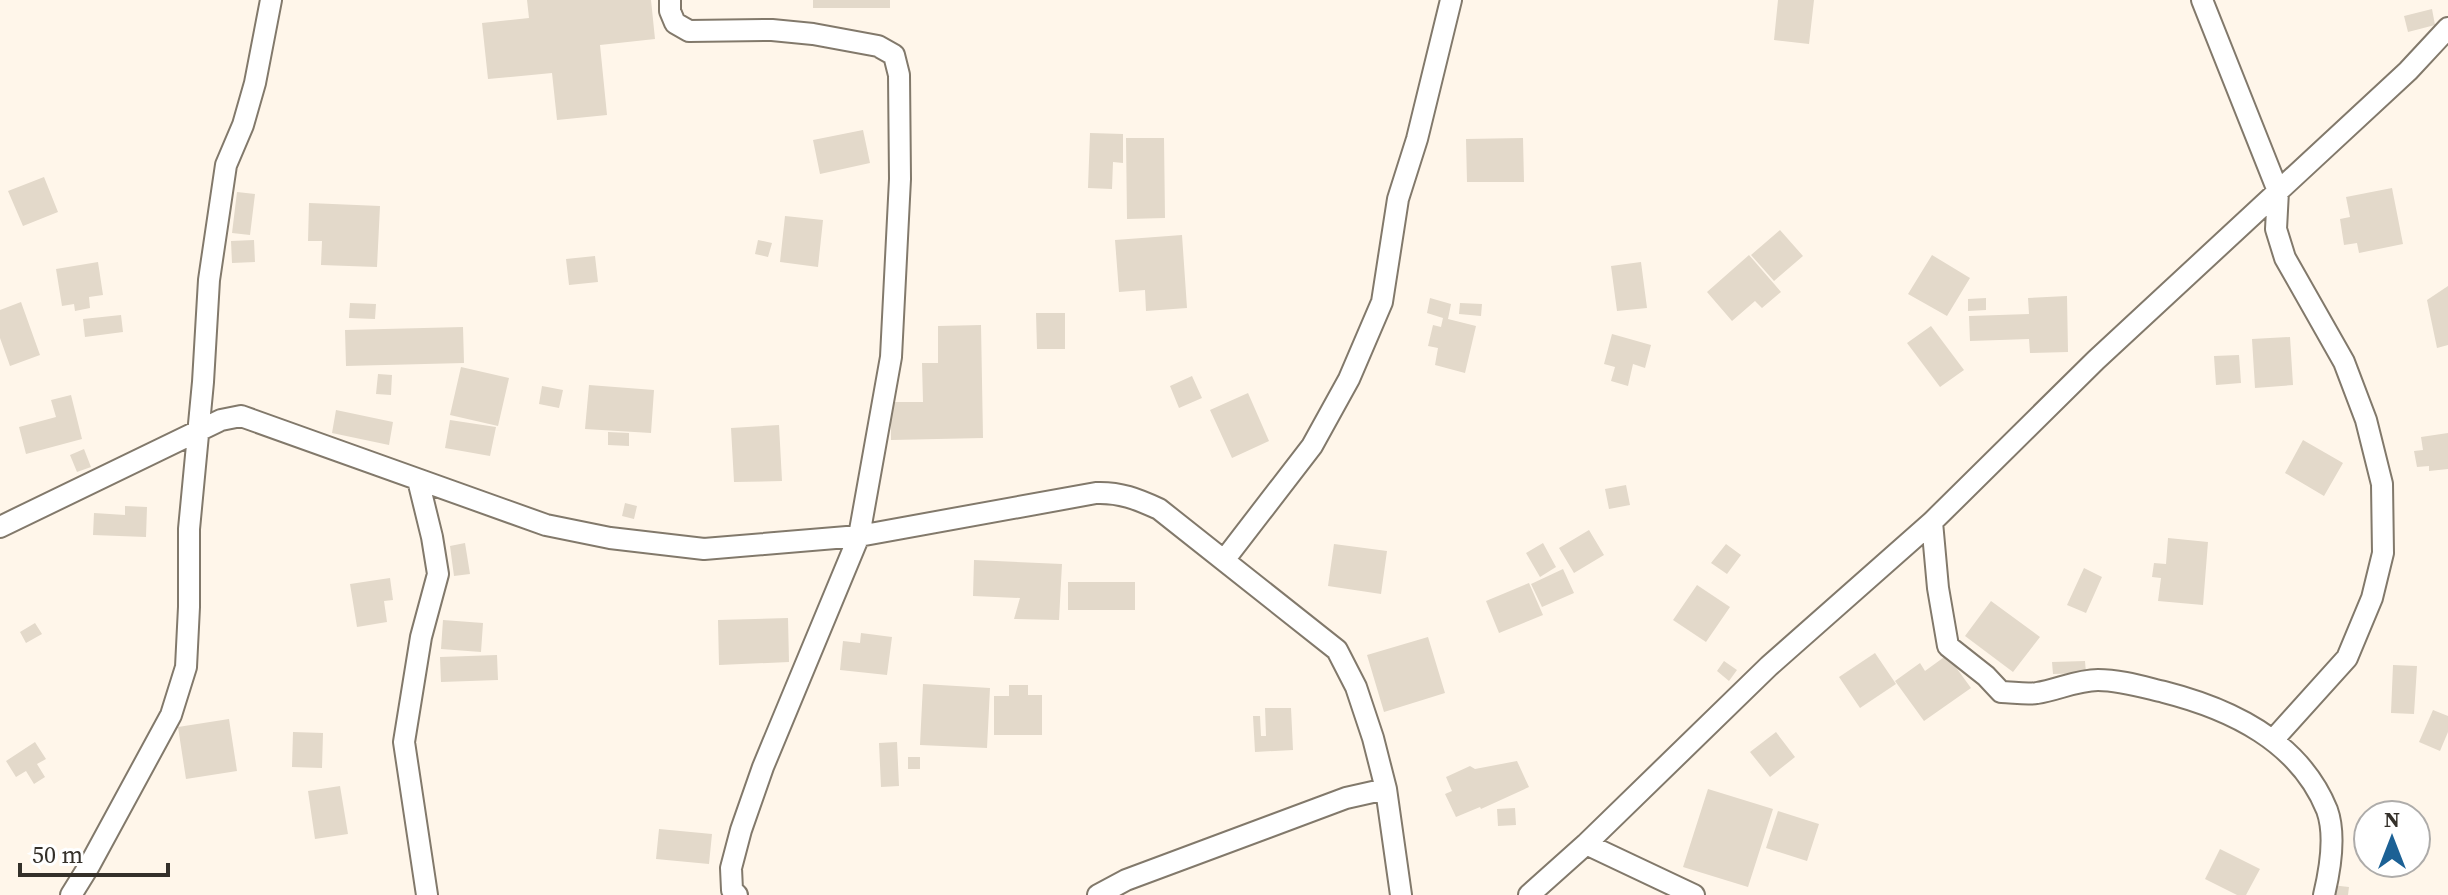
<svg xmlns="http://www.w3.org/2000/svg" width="2448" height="895" viewBox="0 0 2448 895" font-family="'Source Serif 4',serif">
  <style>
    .building { fill: #e3d9ca }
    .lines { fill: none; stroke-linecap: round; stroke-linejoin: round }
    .minor-casing { stroke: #82796b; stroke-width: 24 }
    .minor { stroke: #fff; stroke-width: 20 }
  </style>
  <rect width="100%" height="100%" fill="#fff6ea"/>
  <!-- building -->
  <path class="building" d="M527,0H651L655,39L600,45L607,115L557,120L552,73L488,79L482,23L529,18Z
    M813,0H890V8H813Z
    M1778,0H1814L1809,44L1774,40Z
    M2432,9L2435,25L2408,32L2404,16Z
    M863,130L870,163L820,174L813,140Z
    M1090,133L1123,134V163L1113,162L1112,189L1088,188Z
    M1126,138H1164L1165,218L1127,219Z
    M1523,138L1524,182H1467L1466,139Z
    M44,177L58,212L23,226L8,191Z
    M2392,188L2403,244L2359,253L2357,243L2344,245L2340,219L2350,217L2346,197Z
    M237,192L255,194L250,235L232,233Z
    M309,203L380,206L377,267L321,265L322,241H308Z
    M785,216L823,220L818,267L780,262Z
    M1780,230L1803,256L1774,281L1751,255Z
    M1182,235L1187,308L1146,311L1145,290L1119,292L1115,240Z
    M254,240L255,262L232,263L231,241Z
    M758,240L772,243L768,257L755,254Z
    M1749,255L1781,292L1762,308L1755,301L1732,321L1707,292Z
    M1932,255L1970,278L1947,316L1908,294Z
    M595,256L598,282L569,285L566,259Z
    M98,262L103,295L89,297L90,308L75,311L74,304L62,306L56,269Z
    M1641,262L1647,308L1617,311L1611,266Z
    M2448,286V345L2437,348L2427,300Z
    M2067,296L2068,352L2030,353L2029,339L1970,341L1969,316L2029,314L2028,298Z
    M1430,298L1451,304L1448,319L1476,326L1465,373L1435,365L1438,348L1428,346L1433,325L1441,327L1443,318L1427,313Z
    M1986,298V310L1968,311V299Z
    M21,302L40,355L10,366L0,338V310Z
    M350,303L376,304L375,319L349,318Z
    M1460,303L1482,304L1481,316L1459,314Z
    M1036,313H1065V349H1037Z
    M121,315L123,332L85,337L83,319Z
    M981,325L983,438L891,440V402H923L922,363H938V326Z
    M1931,326L1964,370L1940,387L1907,343Z
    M463,327L464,363L346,366L345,330Z
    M1612,334L1651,345L1645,368L1633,364L1628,386L1611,381L1615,367L1604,364Z
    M2290,337L2293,385L2255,388L2252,339Z
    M2239,355L2241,383L2216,385L2214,356Z
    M461,367L509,378L498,426L450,415Z
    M378,374L392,375L391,395L376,394Z
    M1192,376L1202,398L1179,408L1170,386Z
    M589,385L654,390L651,433L585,429Z
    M542,386L563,390L559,408L539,404Z
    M1248,393L1269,441L1232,458L1210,410Z
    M71,395L82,439L26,454L19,427L56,417L51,400Z
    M336,410L393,422L389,445L332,433Z
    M450,420L496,427L490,456L445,448Z
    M779,425L782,481L734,482L731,428Z
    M608,432L629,433V446L608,445Z
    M2448,433V469L2429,471V466L2417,467L2414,451L2423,450L2421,437Z
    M2303,440L2343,463L2324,496L2285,473Z
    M84,449L91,467L77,472L70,455Z
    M1626,485L1630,505L1609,509L1605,489Z
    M625,503L637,506L634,519L622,516Z
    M125,506L147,507L146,537L93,535L94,513L125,515Z
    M1589,530L1604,555L1574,573L1559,548Z
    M2168,538L2208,542L2203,605L2158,601L2161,578L2152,577L2154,563L2166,564Z
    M465,543L470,574L454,576L450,546Z
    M1543,543L1556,567L1540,577L1526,553Z
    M1334,544L1387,551L1381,594L1328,586Z
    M1726,544L1741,555L1727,574L1711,563Z
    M974,560L1062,564L1059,620L1014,619L1020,598L973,596Z
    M2084,568L2102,577L2086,613L2067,605Z
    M1563,569L1574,593L1542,607L1531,584Z
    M390,578L393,600L384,601L387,622L357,627L350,584Z
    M1068,582H1135V610H1068Z
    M1529,583L1543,615L1499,633L1486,601Z
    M1697,585L1730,607L1706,642L1673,620Z
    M1991,601L2040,637L2013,672L1965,636Z
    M788,618L789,662L719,665L718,620Z
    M443,620L483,623L481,652L441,649Z
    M35,623L42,634L26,643L20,632Z
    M861,633L892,637L887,675L840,670L843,641L860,643Z
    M1428,637L1445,693L1384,712L1367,655Z
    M1875,653L1896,684L1860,708L1839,677Z
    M497,655L498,680L441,682L440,657Z
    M1947,655L1971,688L1924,721L1895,681L1920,663L1925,671Z
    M1724,661L1737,670L1729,681L1717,671Z
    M2085,661L2086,673L2053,674L2052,662Z
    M2393,665L2417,666L2414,714L2391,713Z
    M923,684L990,688L987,748L920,745Z
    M1009,685H1028V695H1042V735H994V696H1009Z
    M1265,708H1291L1293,750L1255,752L1253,716H1260L1261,736H1266Z
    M2433,710L2448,716V732L2440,751L2419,742Z
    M229,719L237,771L186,779L178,727Z
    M293,732L323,733L322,768L292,767Z
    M1776,732L1795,757L1770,777L1750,752Z
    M35,742L46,759L37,764L45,777L34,784L26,771L16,777L6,761Z
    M897,742L899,786L881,787L879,743Z
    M908,757H920V769H908Z
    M1517,761L1529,787L1481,809L1480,807L1456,817L1445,794L1452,791L1446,777L1470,766L1475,769Z
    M340,786L348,834L315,839L308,791Z
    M1708,789L1773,809L1748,887L1683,867Z
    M1515,808L1516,825L1498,826L1497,809Z
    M1778,811L1819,824L1807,861L1766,848Z
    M659,829L712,834L709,864L656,859Z
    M2220,849L2260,869L2246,895H2237L2205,879Z
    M2331,885L2349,887L2348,895H2330Z"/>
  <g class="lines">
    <!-- minor casing -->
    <g class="minor-casing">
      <path id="minor" d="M670,0V11L675,23L689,31L772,30L813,34L878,46L894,55L899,75L900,179L891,357L859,536L763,767L741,830L731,868L732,890L737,895
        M2202,0L2278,191L2276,229L2285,258L2344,362L2366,420L2382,484L2383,553L2372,598L2347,658L2274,739
        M418,480L432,537L438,574L421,637L404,742L427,895
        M1932,522L1938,588L1948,646L1986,676L2001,692C2012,692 2026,695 2037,693C2057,690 2077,680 2098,680C2120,680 2143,687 2164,692C2231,709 2299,741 2327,810C2336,835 2330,870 2324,895
        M0,527L221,420L241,416L546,525L610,538L704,549L859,536L1096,493C1120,492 1137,499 1159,509L1337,650L1356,687L1373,738L1386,789L1401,895
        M1225,559L1312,446L1349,379L1382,302L1398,199L1417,139L1451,0
        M1586,844L1694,895
        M71,895L89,866L171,715L186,667L189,607V529L203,382L209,280L226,165L243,125L255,83L271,0
        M1098,895L1126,880L1346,798L1386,789
        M1529,895L1586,844L1769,666L1932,522L2096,360L2408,71L2448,28"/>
    </g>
    <!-- minor -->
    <use href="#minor" class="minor"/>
  </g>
  <!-- north arrow -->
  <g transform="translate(2392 839)"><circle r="38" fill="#ffffff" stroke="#aeacaa" stroke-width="2"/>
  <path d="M0-6L14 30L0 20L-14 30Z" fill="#1c6195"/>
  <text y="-12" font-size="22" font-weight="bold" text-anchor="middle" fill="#34302a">N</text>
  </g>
  <!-- scale -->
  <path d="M20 863v12h148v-12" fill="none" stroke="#34302a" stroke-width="4"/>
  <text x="32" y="863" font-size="24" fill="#34302a" stroke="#ffffff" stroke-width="6" paint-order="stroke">50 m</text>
</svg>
